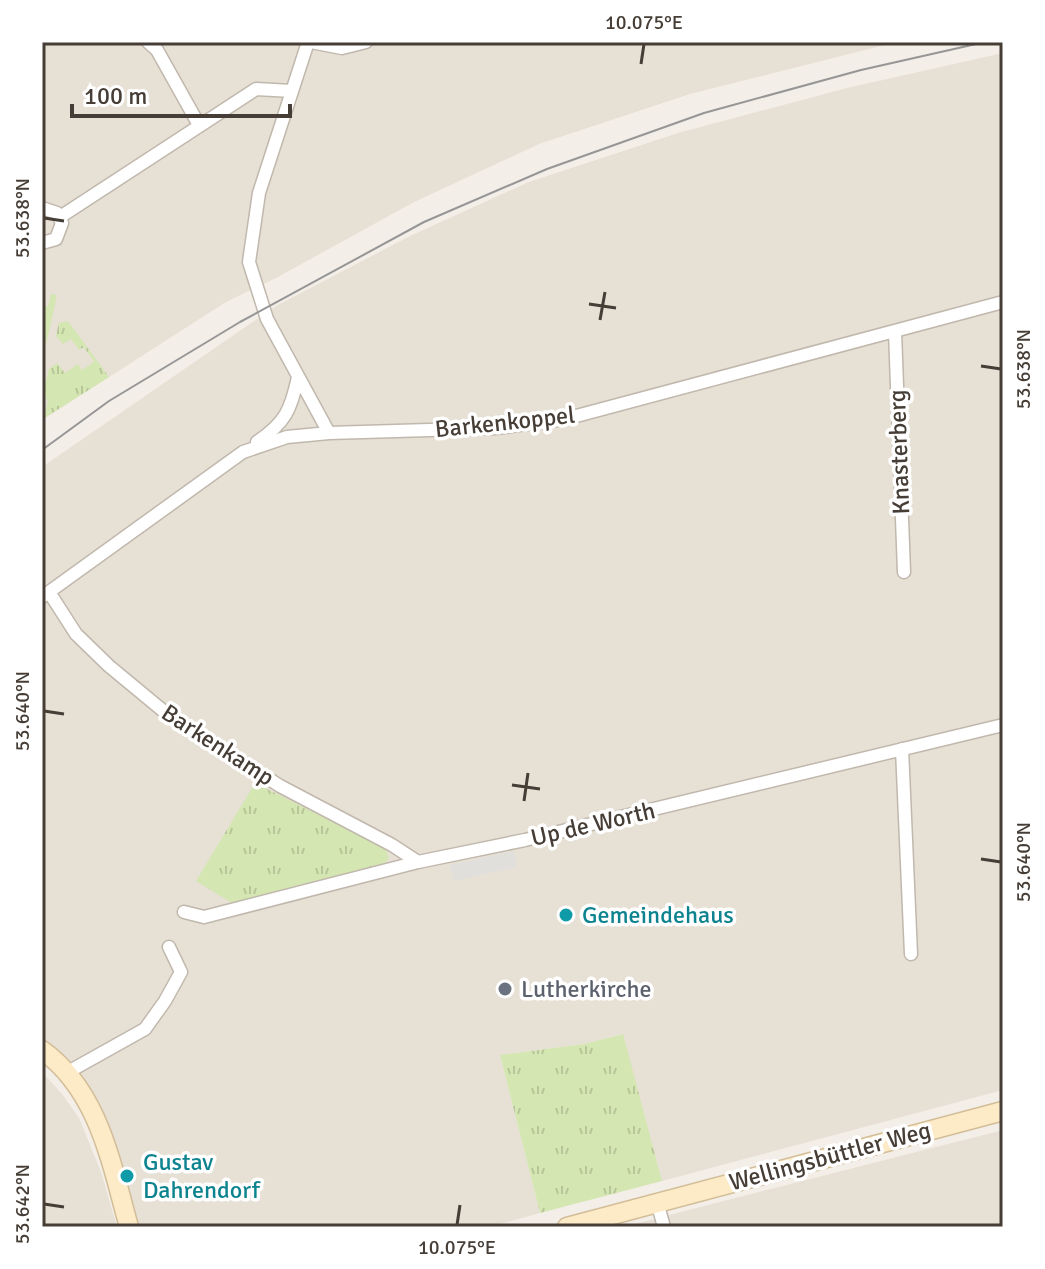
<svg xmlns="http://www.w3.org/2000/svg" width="1045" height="1269" viewBox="0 0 1045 1269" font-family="Signika,sans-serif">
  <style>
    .residential { fill: #e7e0d5 }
    .grass { fill: url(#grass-tufts) }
    .parking { fill: #e1dfdc }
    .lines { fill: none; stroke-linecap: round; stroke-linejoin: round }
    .street-casing { stroke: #c1b8ad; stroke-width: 15 }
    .secondary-casing { stroke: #d2bd98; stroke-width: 21 }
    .street { stroke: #fff; stroke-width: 12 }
    .secondary { stroke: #fdebc7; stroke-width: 18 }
    .tram { stroke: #969696; stroke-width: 2 }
    .ticks { fill: none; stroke: #463e36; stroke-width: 3 }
    .culture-dot { fill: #0f9aa8; stroke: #fff; stroke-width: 3 }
    .worship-dot { fill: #6b7280; stroke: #fff; stroke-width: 3 }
    .labels { text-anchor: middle; stroke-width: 7; stroke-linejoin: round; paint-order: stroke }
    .street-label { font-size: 24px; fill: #463e36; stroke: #fff }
    .culture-label { font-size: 24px; fill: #0d838f; stroke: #fff; text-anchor: start }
    .worship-label { font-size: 24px; fill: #5b616d; stroke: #fff; text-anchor: start }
    .neatline { fill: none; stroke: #463e36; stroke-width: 3 }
    .ticks-label { font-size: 20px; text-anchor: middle; fill: #463e36 }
  </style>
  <defs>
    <pattern id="grass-tufts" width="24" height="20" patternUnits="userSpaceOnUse" patternTransform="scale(2)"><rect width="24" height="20" fill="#d4e6b1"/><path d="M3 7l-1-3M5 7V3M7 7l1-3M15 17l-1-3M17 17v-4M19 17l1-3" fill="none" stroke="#b7c699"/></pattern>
  </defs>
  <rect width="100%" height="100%" fill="#f3eee7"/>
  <!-- residential -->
  <path class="residential" d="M42,42H897L690,94L539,144L414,202L276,278L226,302L42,420Z
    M1003,53V1090L662,1181L622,1034L584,1044L500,1055L540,1213L489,1227H128L94,1113L42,1043V467L276,306L410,236L529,182L678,133L847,88Z
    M42,1072L62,1094L79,1118L101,1172L117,1227H42Z
    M1003,1130V1227H624L708,1205Z"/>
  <!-- grass -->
  <path class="grass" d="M51,294L57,295L42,363V306H48Z
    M68,321L109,377L43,419L48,402L43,392L49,369L57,363L65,373L78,364L82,370L94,362L84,347L79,350L71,339L63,344L56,336L59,323Z
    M255,783L385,848L389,858L385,863L232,903L196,881Z
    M623,1034L662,1181L540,1213L500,1055L584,1044Z"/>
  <!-- parking -->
  <path class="parking" d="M514,851L517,867L454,881L450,865Z"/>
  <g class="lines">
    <!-- street casing -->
    <g class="street-casing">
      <path id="street" d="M148,42L157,50L199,125
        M308,42L259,193L249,262L267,319L329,433
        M311,42L342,48L366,42
        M42,208L57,213L62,223L56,239L42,243
        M60,217L256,89L292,91
        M895,332L904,572
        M257,442C285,423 291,410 298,377
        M49,592L76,634L109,666L167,714L280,786L392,845L418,862
        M42,597L243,452L287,437L329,433L496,428L565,419L1003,302
        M902,749L911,954
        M184,912L204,917L418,862L525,840L1003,725
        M68,1072L145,1029L165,1001L181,972L169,947
        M657,1202L664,1227"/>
    </g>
    <!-- secondary casing -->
    <g class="secondary-casing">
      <path id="secondary" d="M42,1050C99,1091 111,1163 129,1227
        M567,1227L1003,1111"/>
    </g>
    <!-- street -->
    <use href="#street" class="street"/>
    <!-- secondary -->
    <use href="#secondary" class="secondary"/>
    <!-- tram -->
    <path class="tram" d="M42,450L109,401L240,322L424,222L547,169L704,113L861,70L985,42"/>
  </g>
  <!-- ticks -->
  <path class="ticks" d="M641,64L644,44M44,218L64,221M589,304L616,308M600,320L605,292M981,366L1001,369M44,711L64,714M512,785L540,789M524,801L528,773M981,859L1001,862M44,1204L64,1207M457,1225L460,1205"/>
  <!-- markers -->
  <g class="culture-dot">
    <circle cx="566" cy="915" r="8"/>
    <circle cx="127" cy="1176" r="8"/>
  </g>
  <circle class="worship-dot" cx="505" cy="989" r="8"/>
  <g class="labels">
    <!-- street labels -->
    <g class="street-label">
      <text transform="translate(505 422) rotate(-6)" y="8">Barkenkoppel</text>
      <text transform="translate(899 452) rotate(-92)" y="8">Knasterberg</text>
      <text transform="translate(218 745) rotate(33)" y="8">Barkenkamp</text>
      <text transform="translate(593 824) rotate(-13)" y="8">Up de Worth</text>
      <text transform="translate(830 1156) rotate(-15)" y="8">Wellingsbüttler Weg</text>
    </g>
    <!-- culture labels -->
    <g class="culture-label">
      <text x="582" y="923">Gemeindehaus</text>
      <text x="143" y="1170">Gustav<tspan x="143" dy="28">Dahrendorf</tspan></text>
    </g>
    <!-- worship labels -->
    <g class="worship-label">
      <text x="521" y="997">Lutherkirche</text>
    </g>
  </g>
  <!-- border -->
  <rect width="1045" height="1269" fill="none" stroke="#ffffff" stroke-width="88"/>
  <!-- scale -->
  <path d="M72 104v12h218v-12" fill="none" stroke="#463e36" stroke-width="4"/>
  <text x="84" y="104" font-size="24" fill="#463e36" stroke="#ffffff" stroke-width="6" paint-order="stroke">100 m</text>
  <rect x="44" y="44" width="957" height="1181" class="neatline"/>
  <g class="ticks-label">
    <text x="644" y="29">10.075°E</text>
    <text transform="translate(22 218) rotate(-90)" y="7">53.638°N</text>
    <text transform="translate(1023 369) rotate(-90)" y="7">53.638°N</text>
    <text transform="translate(22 711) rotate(-90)" y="7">53.640°N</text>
    <text transform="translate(1023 862) rotate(-90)" y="7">53.640°N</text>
    <text transform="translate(22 1204) rotate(-90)" y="7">53.642°N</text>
    <text x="457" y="1254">10.075°E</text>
  </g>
</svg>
